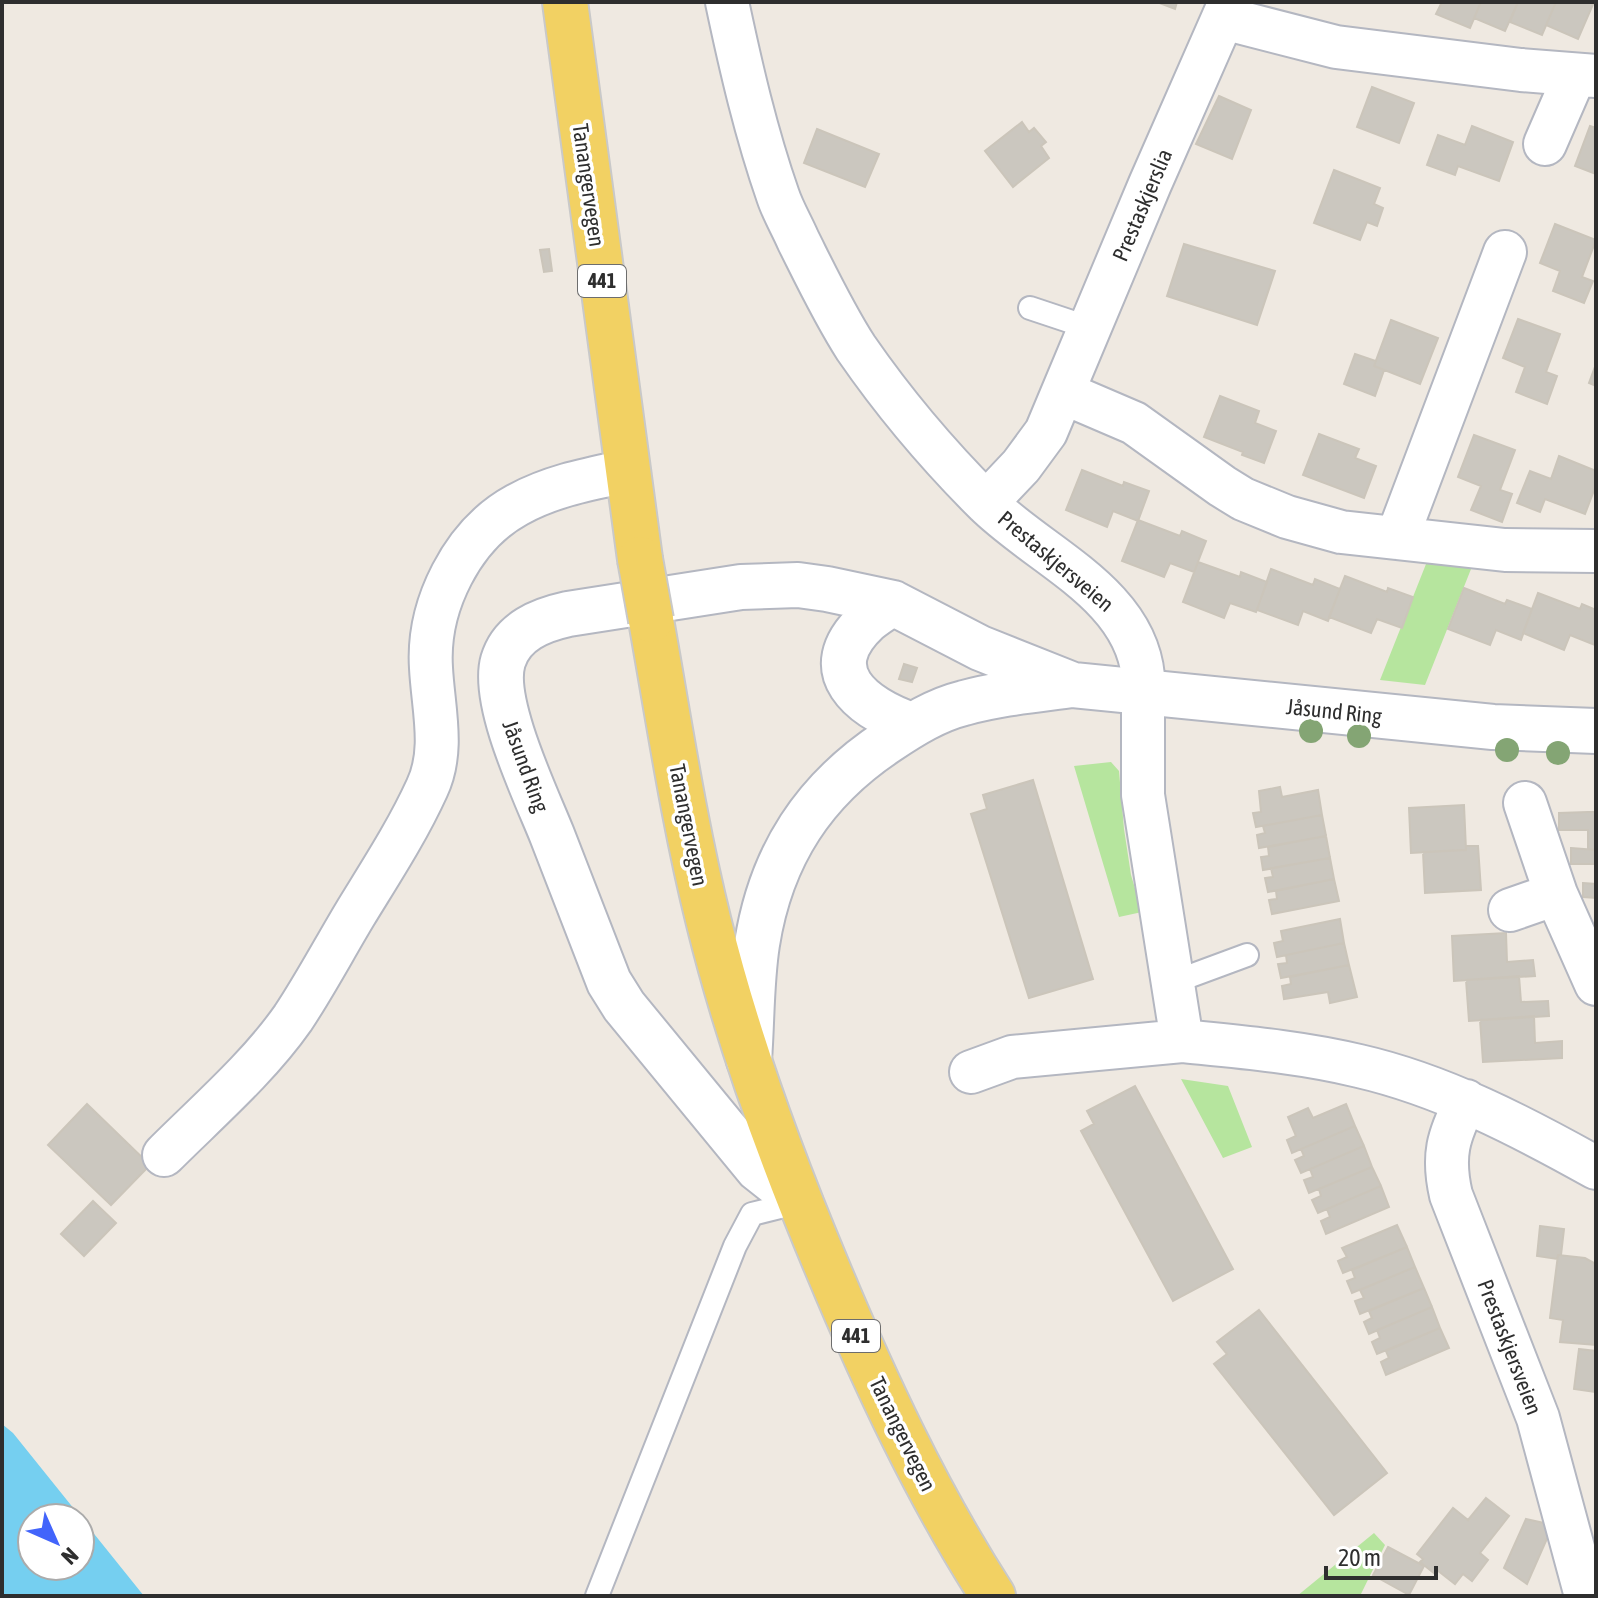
<svg xmlns="http://www.w3.org/2000/svg" width="1598" height="1598" viewBox="0 0 1598 1598" font-family="'Asap Condensed',sans-serif">
  <style>
    .green { fill: #b6e59e }
    .water { fill: #75cff0; fill-rule: evenodd }
    .building { fill: #cbc7bf; stroke: #cbc5ba; stroke-width: 2 }
    .lines { fill: none; stroke-linecap: round; stroke-linejoin: round }
    .lane-casing { stroke: #b4b7c1; stroke-width: 26 }
    .street-casing { stroke: #b4b7c1; stroke-width: 46 }
    .secondary-casing { stroke: #b4b7c1; stroke-width: 48 }
    .primary-casing { stroke: #c9c9c9; stroke-width: 48 }
    .lane { stroke: #fff; stroke-width: 22 }
    .street { stroke: #fff; stroke-width: 42 }
    .secondary { stroke: #fff; stroke-width: 44 }
    .primary { stroke: #f2d163; stroke-width: 44 }
    .primary-bridge-casing { stroke: #c9c9c9; stroke-width: 48; stroke-linecap: butt }
    .primary-bridge { stroke: #f2d163; stroke-width: 44 }
    .tree { fill: #84a574 }
    .labels { text-anchor: middle; stroke-width: 7; stroke-linejoin: round; paint-order: stroke }
    .shield { fill: #fff; stroke: #6d6d6d; stroke-width: 2 }
    .shield-label { font-size: 20px; font-weight: bold; fill: #2e2e2e }
    .street-label { font-size: 22px; fill: #2e2e2e; stroke: #fff }
  </style>
  <rect width="100%" height="100%" fill="#efe9e1"/>
  <!-- green -->
  <path class="green" d="M1428,559L1473,564L1425,685L1380,680Z
    M1111,762L1119,771L1124,829L1131,875L1142,912L1119,917L1074,766Z
    M1181,1079L1228,1086L1252,1147L1223,1158Z
    M1374,1533L1385,1545L1360,1596H1297Z"/>
  <!-- water -->
  <path class="water" d="M2,1424L13,1433L144,1596H2ZM32,1518H80V1566H32Z"/>
  <!-- building -->
  <path class="building" d="M1157,2H1177L1175,9Z
    M1442,2H1481L1470,28L1436,14Z
    M1481,2H1518L1505,31L1474,18Z
    M1518,2H1556L1542,35L1510,22Z
    M1556,2H1594L1578,39L1546,25Z
    M1372,87L1414,103L1399,143L1357,127Z
    M1219,96L1251,110L1232,159L1196,144Z
    M1022,122L1029,132L1034,128L1046,142L1041,146L1049,158L1013,187L985,151Z
    M1472,126L1513,142L1499,181L1458,166L1455,175L1427,165L1438,135L1465,145Z
    M1590,126L1596,128V174L1575,166Z
    M817,129L879,154L865,187L804,163Z
    M1334,170L1380,188L1374,204L1383,208L1377,226L1367,222L1360,240L1314,223Z
    M1555,224L1596,240L1582,277L1593,281L1584,303L1553,291L1560,271L1540,263Z
    M1184,244L1275,271L1257,325L1167,296Z
    M549,249L552,271L544,272L540,250Z
    M1518,319L1560,334L1546,372L1557,376L1547,404L1516,392L1525,367L1503,358Z
    M1391,320L1438,338L1420,384L1374,366Z
    M1355,354L1376,361L1374,366L1384,370L1375,396L1344,384Z
    M1596,364V386L1589,383Z
    M1220,396L1259,411L1255,423L1276,431L1264,463L1242,455L1243,452L1204,437Z
    M1319,434L1359,449L1355,458L1376,466L1364,498L1303,475Z
    M1474,435L1515,450L1500,490L1512,494L1502,522L1471,510L1481,486L1458,477Z
    M1559,456L1596,471V485L1585,514L1545,499L1540,512L1517,503L1530,471L1551,479Z
    M1082,470L1123,486L1124,482L1149,491L1138,521L1113,511L1107,527L1066,510Z
    M1138,520L1180,536L1182,531L1206,541L1194,572L1170,563L1164,577L1122,561Z
    M1198,562L1240,577L1241,572L1267,582L1256,612L1230,603L1224,618L1183,602Z
    M1271,569L1313,585L1315,579L1340,589L1328,621L1303,611L1298,625L1257,610Z
    M1345,576L1387,592L1388,588L1413,597L1402,628L1377,619L1371,633L1329,617Z
    M1464,588L1505,604L1507,600L1532,609L1521,640L1496,630L1490,645L1448,629Z
    M1538,593L1580,609L1582,604L1596,610L1595,645L1570,635L1564,650L1523,633Z
    M904,664L917,668L912,682L899,679Z
    M1033,780L1093,979L1029,998L971,814L987,809L983,795Z
    M1280,787L1282,797L1318,790L1322,815L1256,827L1253,813L1261,812L1259,791Z
    M1464,805L1466,850L1411,853L1409,808Z
    M1588,812H1596V850H1588V830H1559V813Z
    M1322,815L1326,836L1259,848L1257,835L1265,833L1263,826Z
    M1326,836L1330,858L1263,870L1261,857L1269,856L1268,847Z
    M1466,846H1478L1481,890L1425,893L1423,852L1463,850H1466Z
    M1571,848L1596,850V864H1571Z
    M1330,858L1334,879L1268,892L1265,878L1273,877L1271,868Z
    M1334,879L1339,901L1272,914L1269,900L1277,899L1276,891Z
    M1583,883L1596,884V898L1583,897Z
    M1340,919L1344,943L1277,957L1274,943L1283,941L1281,931Z
    M1506,933L1507,962L1533,960L1535,976L1454,981L1452,936Z
    M1344,943L1349,965L1281,978L1278,964L1287,963L1286,955Z
    M1349,965L1357,997L1330,1003L1328,992L1284,999L1282,986L1291,984L1290,977Z
    M1519,976L1521,1002L1548,1001L1549,1016L1469,1021L1466,980Z
    M1534,1016L1535,1043L1562,1041V1058L1483,1062L1480,1020Z
    M1135,1086L1233,1269L1173,1301L1081,1131L1094,1124L1087,1111Z
    M87,1104L150,1165L111,1205L48,1145Z
    M1346,1104L1355,1126L1292,1153L1287,1140L1296,1136L1288,1117L1308,1108L1313,1118Z
    M1355,1126L1364,1146L1301,1173L1295,1160L1304,1156L1301,1149Z
    M1364,1146L1372,1167L1309,1193L1304,1180L1313,1177L1310,1169Z
    M1372,1167L1381,1186L1318,1213L1312,1200L1321,1196L1319,1189Z
    M1381,1186L1389,1207L1326,1234L1321,1221L1330,1217L1327,1209Z
    M93,1201L116,1223L84,1256L61,1234Z
    M1397,1225L1407,1247L1343,1273L1338,1261L1347,1257L1342,1248Z
    M1540,1226L1564,1229L1561,1255H1558L1557,1259L1537,1256Z
    M1407,1247L1415,1267L1352,1293L1347,1281L1355,1278L1352,1270Z
    M1558,1255L1585,1258L1596,1264V1345L1560,1342L1563,1320L1550,1318Z
    M1415,1267L1424,1288L1360,1314L1355,1301L1364,1298L1360,1290Z
    M1424,1288L1432,1307L1369,1334L1364,1322L1372,1318L1369,1311Z
    M1432,1307L1440,1328L1377,1354L1372,1342L1380,1338L1377,1330Z
    M1259,1310L1387,1473L1334,1515L1214,1364L1227,1354L1217,1342Z
    M1440,1328L1449,1348L1386,1375L1381,1362L1389,1358L1386,1351Z
    M1579,1349L1596,1351V1392L1574,1389Z
    M1486,1498L1509,1516L1480,1553L1488,1560L1472,1581L1463,1574L1455,1584L1437,1570L1435,1574L1420,1562L1423,1559L1417,1554L1453,1508L1468,1520Z
    M1526,1519L1553,1525L1527,1584L1504,1568Z
    M1388,1547L1424,1566L1409,1595L1373,1575Z"/>
  <g class="lines">
    <!-- lane casing -->
    <g class="lane-casing">
      <path id="lane" d="M1030,308L1090,328
        M1174,982L1247,955
        M597,1596L735,1246L752,1214L800,1202"/>
    </g>
    <!-- street casing -->
    <g class="street-casing">
      <path id="street" d="M727,2C741,68 756,133 778,196C783,211 792,226 798,240C816,276 834,314 856,348C894,403 938,455 985,502C1039,556 1135,593 1143,676V795L1182,1041C1241,1047 1301,1052 1359,1066C1442,1085 1521,1126 1596,1168
        M1223,18L1336,47L1521,70L1596,76
        M1545,144L1575,75
        M1064,393L1134,423L1222,486L1243,499L1287,517L1341,532L1505,550L1596,551
        M986,503L1021,466L1046,432L1150,184L1230,2
        M1397,538L1505,252
        M1525,803L1556,894L1596,984
        M1510,910L1556,894
        M971,1072L1012,1057L1182,1041
        M1466,1101C1448,1136 1442,1156 1451,1195L1538,1418L1586,1596
        M164,1155C207,1112 258,1068 293,1018C315,985 334,949 355,914C380,873 407,832 427,788C445,750 433,708 431,668C427,606 462,535 517,505C551,486 589,479 627,471"/>
    </g>
    <!-- secondary casing -->
    <g class="secondary-casing">
      <path id="secondary" d="M893,603C885,608 875,614 867,621C814,671 862,708 912,725
        M749,1060C752,1021 751,982 757,944C771,855 814,790 888,741C912,725 936,710 964,703C1000,693 1036,690 1073,685L1493,727L1596,731
        M800,1202L758,1169L624,1006L609,982C590,933 571,884 552,835C536,795 491,702 503,661C512,631 541,620 568,614L741,587L798,585L827,589L893,603L980,648L1073,685"/>
    </g>
    <!-- primary casing -->
    <g class="primary-casing">
      <path id="primary" d="M565,2L640,559
        M651,620C669,721 684,823 709,923C738,1041 780,1155 827,1267C874,1380 926,1492 993,1596"/>
    </g>
    <!-- lane -->
    <use href="#lane" class="lane"/>
    <!-- street -->
    <use href="#street" class="street"/>
    <!-- secondary -->
    <use href="#secondary" class="secondary"/>
    <!-- primary -->
    <use href="#primary" class="primary"/>
    <!-- primary-bridge casing -->
    <g class="primary-bridge-casing">
      <path id="primary-bridge" d="M640,559L651,620"/>
    </g>
    <!-- primary-bridge -->
    <use href="#primary-bridge" class="primary-bridge"/>
  </g>
  <!-- trees -->
  <g class="tree">
    <circle cx="1311" cy="731" r="12"/>
    <circle cx="1359" cy="736" r="12"/>
    <circle cx="1507" cy="750" r="12"/>
    <circle cx="1558" cy="753" r="12"/>
  </g>
  <g class="labels">
    <!-- shield labels -->
    <g class="shield">
      <rect x="578" y="265" width="48" height="32" rx="6"/>
      <rect x="832" y="1320" width="48" height="32" rx="6"/>
    </g>
    <g class="shield-label">
      <text x="602" y="288">441</text>
      <text x="856" y="1343">441</text>
    </g>
    <!-- street labels -->
    <g class="street-label">
      <text transform="translate(589 185) rotate(82)" y="8">Tanangervegen</text>
      <text transform="translate(1142 205) rotate(-67)" y="8">Prestaskjerslia</text>
      <text transform="translate(1056 561) rotate(40)" y="8">Prestaskjersveien</text>
      <text transform="translate(1334 711) rotate(6)" y="8">Jåsund Ring</text>
      <text transform="translate(526 766) rotate(70)" y="8">Jåsund Ring</text>
      <text transform="translate(689 825) rotate(79)" y="8">Tanangervegen</text>
      <text transform="translate(1510 1347) rotate(69)" y="8">Prestaskjersveien</text>
      <text transform="translate(903 1434) rotate(64)" y="8">Tanangervegen</text>
    </g>
  </g>
  <!-- border -->
  <rect width="1598" height="1598" fill="none" stroke="#2e2e2e" stroke-width="8"/>
  <!-- north arrow -->
  <g transform="translate(56 1542) rotate(135)"><circle r="38" fill="#ffffff" stroke="#ababab" stroke-width="2"/>
  <path d="M0-6L14 30L0 20L-14 30Z" fill="#4264fb"/>
  <text y="-12" font-size="22" font-weight="bold" text-anchor="middle" fill="#2e2e2e">N</text>
  </g>
  <!-- scale -->
  <path d="M1326 1566v12h110v-12" fill="none" stroke="#2e2e2e" stroke-width="4"/>
  <text x="1338" y="1566" font-size="24" fill="#2e2e2e" stroke="#ffffff" stroke-width="6" paint-order="stroke">20 m</text>
</svg>
